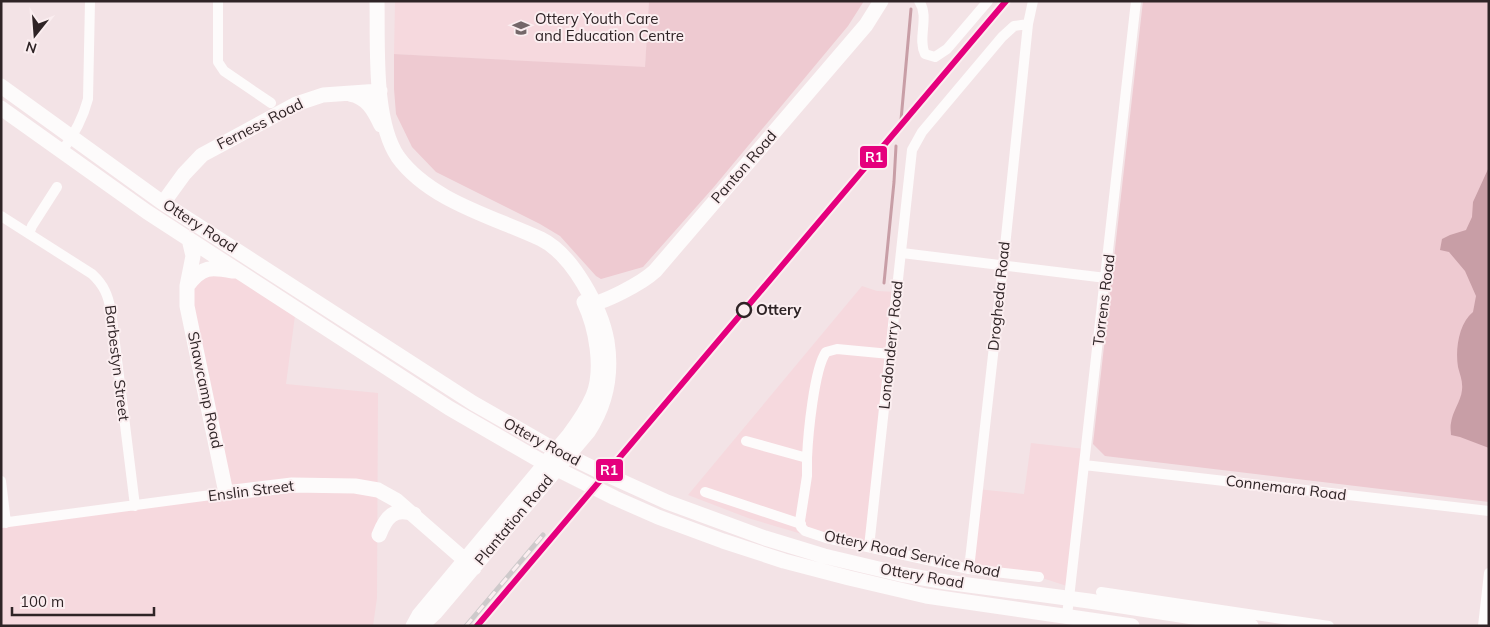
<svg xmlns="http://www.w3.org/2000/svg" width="1490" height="627" viewBox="0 0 1490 627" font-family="Mulish,sans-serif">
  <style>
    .built { fill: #f6d9de }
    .green { fill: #eecad1 }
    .water { fill: #c89ea6 }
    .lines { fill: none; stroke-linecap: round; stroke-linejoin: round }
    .stream { stroke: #c89ea6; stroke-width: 3 }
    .street { stroke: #fdfbfb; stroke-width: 10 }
    .secondary { stroke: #fdfbfb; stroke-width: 15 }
    .rail-casing { stroke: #cecacb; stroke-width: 5 }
    .rail { stroke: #fbeef0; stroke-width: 3; stroke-dasharray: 9; stroke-linecap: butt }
    .rail-1-casing { stroke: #fbeef0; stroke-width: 10 }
    .rail-1 { stroke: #e5007d; stroke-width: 6 }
    .stop-dot { fill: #fbeef0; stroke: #2f2426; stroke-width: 2.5 }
    .labels { text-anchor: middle; stroke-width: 4; stroke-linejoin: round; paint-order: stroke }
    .poi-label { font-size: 15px; fill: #2f2426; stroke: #fbeef0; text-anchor: start }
    .street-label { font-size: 15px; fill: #2f2426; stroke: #fbeef0 }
    .stop-label { font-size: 15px; font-weight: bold; fill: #2f2426; stroke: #fbeef0; text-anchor: start }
    .line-badge { stroke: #fbeef0; stroke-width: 2 }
    .badge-label { font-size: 14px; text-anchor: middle; font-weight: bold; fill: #fff }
  </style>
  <rect width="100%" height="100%" fill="#f3e3e6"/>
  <!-- built -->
  <path class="built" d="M395,1H649L645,68L394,54Z
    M221,269L296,308L286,384L378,393L377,598L373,626H1V523L226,493L187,286Z
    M862,286L877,291L897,292L869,547L856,550L748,518L688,495Z
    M1031,443L1085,449L1070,587L1039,577L969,569L977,489L1024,494Z"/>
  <!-- green -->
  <path class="green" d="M649,1H864L848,26L713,188L643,267L601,279L596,276L560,236L540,224L436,172L412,147L396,114L394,89V54L645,67Z
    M1143,1H1489V502L1105,456L1093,444Z"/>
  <!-- water -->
  <path class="water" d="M1489,167V448L1460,437L1451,435C1451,432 1450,427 1451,423C1452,412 1461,401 1462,390C1463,381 1460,375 1458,367C1455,349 1459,323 1473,312L1476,296L1465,271L1449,252L1440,250L1442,239L1450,235L1466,230L1472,217L1473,202Z"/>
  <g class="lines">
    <!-- stream -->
    <path class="stream" d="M901,120L911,9
      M884,283L894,182L896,146"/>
    <!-- street -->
    <path class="street" d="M218,1V62L224,71L271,103
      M919,1C930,17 917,38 925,54L935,57L947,49L988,1
      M62,151C74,135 83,118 88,99L90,1
      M1,216L92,274C104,285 108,295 111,311L135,506
      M29,234L32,226L57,187
      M902,253L1106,278
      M746,441L807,458V476L800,521L801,527L805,531L826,538L969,569L1039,577
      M807,458C808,435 814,369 826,352L837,349L890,354
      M1084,465L1489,511
      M1,481L6,523
      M705,492L801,524
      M1,523L226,493
      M869,547L912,150L922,132L1002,37L1014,26L1028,24
      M969,569L1003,266L1028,24L1033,1
      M1101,592L1329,626
      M1067,616L1136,1
      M1483,626L1489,573"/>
    <!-- secondary -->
    <path class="secondary" d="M377,1C378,45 373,120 398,157C430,201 494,217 541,239C572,254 601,308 607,341C612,373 606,405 588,432L436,612L421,626
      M1,86L163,203L473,403L550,447L601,472L667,502L765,538L824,556L900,574L946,582L1089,601L1251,626
      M350,94C367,97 374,110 381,125
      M1,108L147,212L449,408L539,460L615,498L658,517L723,541L784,561L849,578L926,596L1132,626
      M163,203L184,174L202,155L296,104L323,95L380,91
      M189,239L193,256L187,286V306L226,493L292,485L355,486L378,490L396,500L474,568
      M188,285C202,266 211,267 233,271
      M586,305C603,304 642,283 655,271L866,25L881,1
      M379,535C386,517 394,507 414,514
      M413,626L419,615L569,435C578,423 587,410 593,396C604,369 596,327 584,302"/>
    <!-- rail casing -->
    <g class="rail-casing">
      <path id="rail" d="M466,626L543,535"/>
    </g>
    <!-- rail -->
    <use href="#rail" class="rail"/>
    <!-- rail-1 casing -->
    <g class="rail-1-casing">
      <path id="rail-1" d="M477,626L1006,1"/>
    </g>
    <!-- rail-1 -->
    <use href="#rail-1" class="rail-1"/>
  </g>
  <!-- icons -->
  <defs>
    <g id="school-bare" transform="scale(1.35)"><path d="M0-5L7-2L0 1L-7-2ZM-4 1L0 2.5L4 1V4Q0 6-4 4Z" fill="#746769" stroke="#fbeef0" stroke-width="2.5" paint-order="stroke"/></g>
  </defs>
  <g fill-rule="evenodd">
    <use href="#school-bare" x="521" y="28"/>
  </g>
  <!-- markers -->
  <circle class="stop-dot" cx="744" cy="310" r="7"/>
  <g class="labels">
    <!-- poi labels -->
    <g class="poi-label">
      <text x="535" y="24">Ottery Youth Care<tspan x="535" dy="17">and Education Centre</tspan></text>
    </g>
    <!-- street labels -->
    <g class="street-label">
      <text transform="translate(260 124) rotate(-27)" y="5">Ferness Road</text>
      <text transform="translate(744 167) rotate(-49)" y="5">Panton Road</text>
      <text transform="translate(200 226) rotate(33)" y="5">Ottery Road</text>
      <text transform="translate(999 296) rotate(-84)" y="5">Drogheda Road</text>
      <text transform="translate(1104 300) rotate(-83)" y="5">Torrens Road</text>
      <text transform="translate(891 345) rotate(-84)" y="5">Londonderry Road</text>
      <text transform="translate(117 363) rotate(83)" y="5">Barbestyn Street</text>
      <text transform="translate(205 390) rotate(78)" y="5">Shawcamp Road</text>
      <text transform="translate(542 442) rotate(28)" y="5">Ottery Road</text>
      <text transform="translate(1286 488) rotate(7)" y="5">Connemara Road</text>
      <text transform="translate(251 491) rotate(-7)" y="5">Enslin Street</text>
      <text transform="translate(514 520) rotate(-50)" y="5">Plantation Road</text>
      <text transform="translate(912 554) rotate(12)" y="5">Ottery Road Service Road</text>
      <text transform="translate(922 576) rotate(10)" y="5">Ottery Road</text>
    </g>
    <!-- stop labels -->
    <g class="stop-label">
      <text x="756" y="315">Ottery</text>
    </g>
  </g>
  <g class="line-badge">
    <rect x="859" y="145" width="29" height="24" rx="5" fill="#e5007d"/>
    <rect x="595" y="458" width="29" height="24" rx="5" fill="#e5007d"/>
  </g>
  <g class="badge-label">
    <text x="874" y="162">R1</text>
    <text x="609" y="475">R1</text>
  </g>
  <!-- border -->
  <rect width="1490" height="627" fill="none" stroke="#2f2426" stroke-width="5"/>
  <!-- north arrow -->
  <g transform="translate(35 35) rotate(197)" stroke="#fbeef0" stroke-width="4" paint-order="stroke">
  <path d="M0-4L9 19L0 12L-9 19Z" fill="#2f2426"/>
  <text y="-8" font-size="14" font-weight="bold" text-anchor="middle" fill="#2f2426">N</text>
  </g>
  <!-- scale -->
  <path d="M12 607v8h142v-8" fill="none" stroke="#2f2426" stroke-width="2.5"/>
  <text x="20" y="607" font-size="15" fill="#2f2426" stroke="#fbeef0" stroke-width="4" paint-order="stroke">100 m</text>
</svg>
